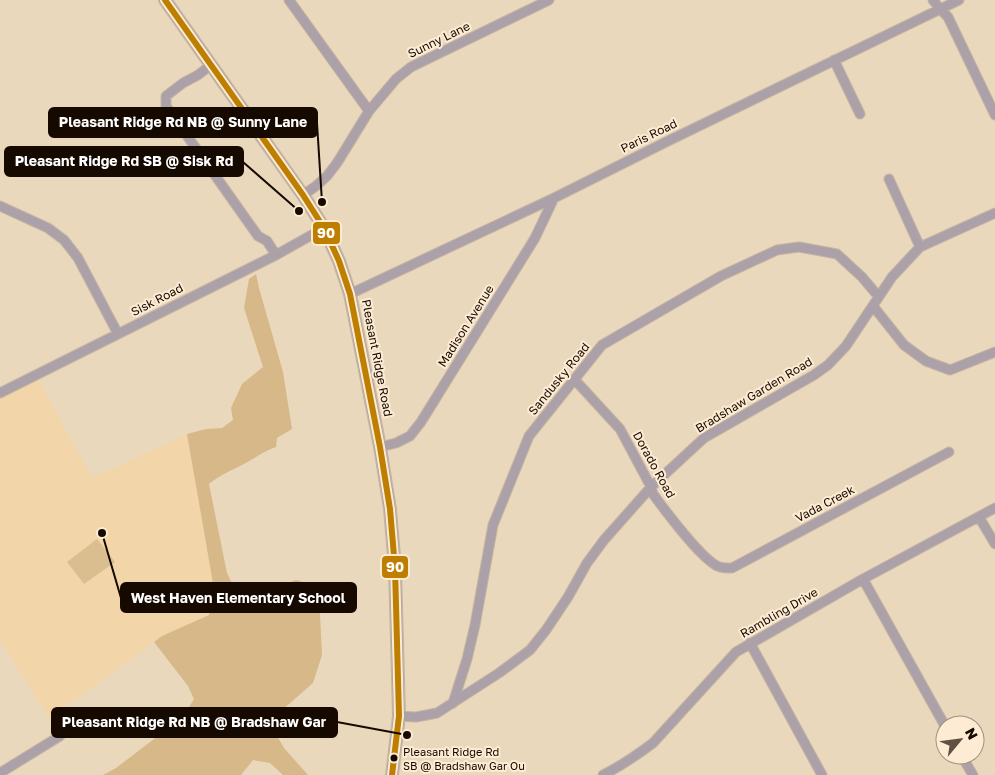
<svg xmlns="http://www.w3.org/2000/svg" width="995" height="775" viewBox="0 0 995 775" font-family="'Golos Text',sans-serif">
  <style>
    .built { fill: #f2d6aa }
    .green { fill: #dbbe90 }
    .forest { fill: #d7b889 }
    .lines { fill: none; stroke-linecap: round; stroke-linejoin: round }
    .minor-casing { stroke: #c5b6a2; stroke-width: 11 }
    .major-casing { stroke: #c5b6a2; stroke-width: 14 }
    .minor { stroke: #ada1a9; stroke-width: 9 }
    .major { stroke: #a6979d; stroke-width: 11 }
    .bus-1-casing { stroke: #fdecd3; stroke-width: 10 }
    .bus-1 { stroke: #be7f00; stroke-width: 6 }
    .bus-dot { fill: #150900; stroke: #fdecd3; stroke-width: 2 }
    .labels { text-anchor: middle; stroke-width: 4; stroke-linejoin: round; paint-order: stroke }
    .bus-label { font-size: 11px; fill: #150900; stroke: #fdecd3; text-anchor: start }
    .street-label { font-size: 12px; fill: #150900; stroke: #fdecd3 }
    .leader { fill: none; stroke: #150900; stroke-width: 2 }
    .callout-dot { fill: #150900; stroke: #fdecd3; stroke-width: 2 }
    .callout { fill: #150900; stroke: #150900; stroke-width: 2 }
    .callout-label { font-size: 14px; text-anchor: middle; font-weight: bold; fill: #fff }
    .line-badge { stroke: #fdecd3; stroke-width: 2 }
    .badge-label { font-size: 14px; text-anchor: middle; font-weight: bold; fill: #fff }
  </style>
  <rect width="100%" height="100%" fill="#ead8bd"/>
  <!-- built -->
  <path class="built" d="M39,380L92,478L187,434L214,589L209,615L162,636L84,694L48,716L0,641V399Z"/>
  <!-- green -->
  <path class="green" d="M97,539L115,562L84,584L67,562Z"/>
  <!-- forest -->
  <path class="forest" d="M256,274L259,288L283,372L292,429L277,438L276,447C264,451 255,458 244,464C232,470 220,475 209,484L227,573L236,592L250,597L296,580L311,584L320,614L322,655L313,683L273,718V729L284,748L308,775H283L270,763L253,760L241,775H103L116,768L183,717L194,699L188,686L154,642L162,636L209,615L214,589L187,434L206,429L222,428L233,420L231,408L242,384L263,367L244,308L249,279Z"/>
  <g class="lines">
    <!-- minor casing -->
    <g class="minor-casing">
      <path id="minor" d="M289,0L369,111
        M933,0L940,9L948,17L995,115
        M834,60L860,114
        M211,65L198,75L183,83L166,96V106L258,236L267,241L276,255
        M889,179L920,247
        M303,195L316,186L327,176L337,163L369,111L396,79L411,67L549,0
        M0,206L48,228L64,240L78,258L118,334
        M350,294L554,198L668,141L959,0
        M873,306L904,345L926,361L950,370L995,352
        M575,380L620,429L651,487L653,494C664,509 704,563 720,567C723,568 728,568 732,568L949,452
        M0,393L276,255L324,228
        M380,447L396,443L410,436L421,422L535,238L554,198
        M979,517L995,544
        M863,579L945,726
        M750,643L822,775
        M453,703L467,659L475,625L493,525L529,436L602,345L721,276L777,250L799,247L837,254L862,277L878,296
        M399,716L416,717L437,713L499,673L530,650L546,630L568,597L587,563L604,540L651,487L704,438L814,375L828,365L846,346L892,277L920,247L995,213
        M961,755L973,775
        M0,773L60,736
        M603,775C621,766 637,755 653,743L736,652L863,579L995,508"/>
    </g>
    <!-- major casing -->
    <g class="major-casing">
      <path id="major" d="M165,0L303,195L324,228L339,261L350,294L380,447L390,509L395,568L399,716L392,775"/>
    </g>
    <!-- minor -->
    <use href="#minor" class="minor"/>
    <!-- major -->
    <use href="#major" class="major"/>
    <!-- bus-1 casing -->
    <g class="bus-1-casing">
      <path id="bus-1" d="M165,0L303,195L324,228L339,261L350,294L380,447L390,509L395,568L399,716L392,775"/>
    </g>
    <!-- bus-1 -->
    <use href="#bus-1" class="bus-1"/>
  </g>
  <!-- markers -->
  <circle class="bus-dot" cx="394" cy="758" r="4.5"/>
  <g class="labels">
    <!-- bus labels -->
    <g class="bus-label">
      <text x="403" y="756">Pleasant Ridge Rd<tspan x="403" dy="14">SB @ Bradshaw Gar Ou</tspan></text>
    </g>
    <!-- street labels -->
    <g class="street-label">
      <text transform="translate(439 40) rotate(-26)" y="4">Sunny Lane</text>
      <text transform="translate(649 136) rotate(-26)" y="4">Paris Road</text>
      <text transform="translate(157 300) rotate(-27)" y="4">Sisk Road</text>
      <text transform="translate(466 326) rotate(-58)" y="4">Madison Avenue</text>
      <text transform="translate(377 358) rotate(79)" y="4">Pleasant Ridge Road</text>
      <text transform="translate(559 379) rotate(-51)" y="4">Sandusky Road</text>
      <text transform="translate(754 395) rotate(-31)" y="4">Bradshaw Garden Road</text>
      <text transform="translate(654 465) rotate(61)" y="4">Dorado Road</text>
      <text transform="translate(825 504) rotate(-28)" y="4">Vada Creek</text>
      <text transform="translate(779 613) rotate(-30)" y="4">Rambling Drive</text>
    </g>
  </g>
  <!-- callouts -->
  <path class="leader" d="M322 202L317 123M299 211L243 162M102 533L121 598M407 735L337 722"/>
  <g class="callout-dot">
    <circle cx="322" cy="202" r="5"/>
    <circle cx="299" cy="211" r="5"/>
    <circle cx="102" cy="533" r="5"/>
    <circle cx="407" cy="735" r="5"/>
  </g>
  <g class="callout">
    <rect x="49" y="108" width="268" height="29" rx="5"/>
    <rect x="5" y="147" width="238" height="29" rx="5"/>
    <rect x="121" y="583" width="235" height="29" rx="5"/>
    <rect x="52" y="708" width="285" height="29" rx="5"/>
  </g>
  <g class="callout-label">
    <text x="183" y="127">Pleasant Ridge Rd NB @ Sunny Lane</text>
    <text x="124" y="166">Pleasant Ridge Rd SB @ Sisk Rd</text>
    <text x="238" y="603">West Haven Elementary School</text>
    <text x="194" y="727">Pleasant Ridge Rd NB @ Bradshaw Gar</text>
  </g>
  <g class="line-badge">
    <rect x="312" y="221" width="29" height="24" rx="5" fill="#be7f00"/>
    <rect x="381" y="555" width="28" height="24" rx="5" fill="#be7f00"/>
  </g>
  <g class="badge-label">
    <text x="326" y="238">90</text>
    <text x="395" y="572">90</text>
  </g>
  <!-- north arrow -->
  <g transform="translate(960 740) rotate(61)"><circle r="24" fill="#fdecd3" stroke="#a0917f"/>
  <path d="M0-4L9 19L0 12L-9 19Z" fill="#605142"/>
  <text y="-8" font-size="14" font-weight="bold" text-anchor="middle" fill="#150900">N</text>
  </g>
</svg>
